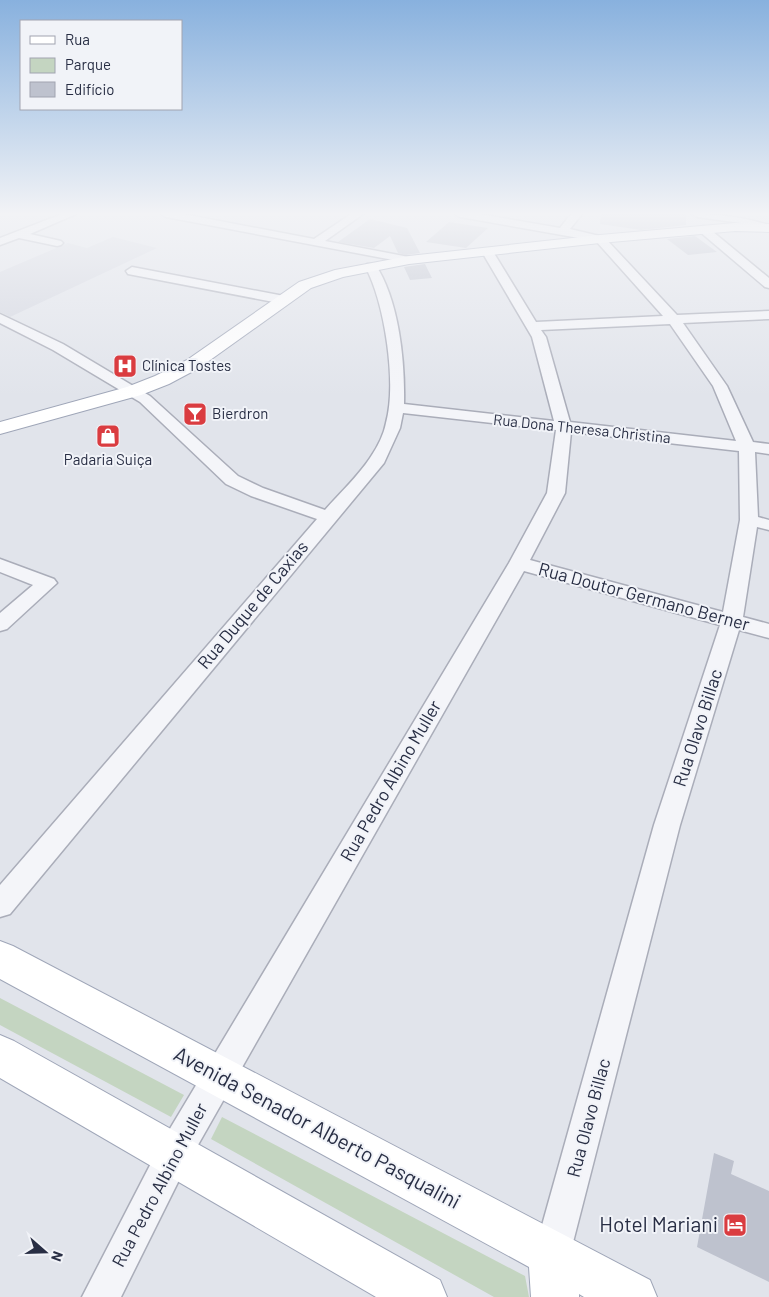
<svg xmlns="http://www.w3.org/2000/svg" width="769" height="1297" viewBox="0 0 769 1297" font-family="Barlow,sans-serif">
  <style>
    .built { fill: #d3d6e0 }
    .green { fill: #c4d5c1 }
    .building { fill: #bec2ce }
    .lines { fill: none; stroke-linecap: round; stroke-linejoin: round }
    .minor-casing { stroke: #aaadb9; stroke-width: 3 }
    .major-casing { stroke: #9fa6b8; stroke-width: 2 }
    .minor { fill: #f4f5f9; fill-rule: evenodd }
    .major { fill: #fff; fill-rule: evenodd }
    .labels { text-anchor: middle; stroke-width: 4; stroke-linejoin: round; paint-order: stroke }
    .far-poi-label { font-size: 15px; fill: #282e44; stroke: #f1f3f8; text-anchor: start }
    .far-street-label { font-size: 15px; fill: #282e44; stroke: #f1f3f8 }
    .street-label { font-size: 18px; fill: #282e44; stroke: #f1f3f8 }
    .near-street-label { font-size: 21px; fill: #282e44; stroke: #f1f3f8 }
    .near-poi-label { font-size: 21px; fill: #282e44; stroke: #f1f3f8; text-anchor: end }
  </style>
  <rect width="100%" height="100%" fill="#e1e4eb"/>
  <!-- built -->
  <path class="built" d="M113,237L157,248L10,317L0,312V272L68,243L87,248Z"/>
  <!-- green -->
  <path class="green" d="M0,998L184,1095L171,1117L0,1025Z
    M222,1117L525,1276L529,1297H494L211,1139Z"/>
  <!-- building -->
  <path class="building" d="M601,214H686V225L641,230L600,224Z
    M370,219L407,228L420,253L406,255L398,253L390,236L374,248L338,242Z
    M449,222L488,228L466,248L426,242Z
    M695,236L717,252L688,255L667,239Z
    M425,264L432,278L410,280L404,267Z
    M714,1153L734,1161L731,1174L769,1191V1282L697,1247Z"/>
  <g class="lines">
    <!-- minor casing -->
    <g class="minor-casing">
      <path id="minor" d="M62,214H76L30,234L61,241L63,243L61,245L57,246L19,238L0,245V238Z
        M161,214H183L314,239L351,214H363L325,241L409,257L415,260L409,263L166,217Z
        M455,214H479L560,228L571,214H582L570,229L604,237L677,315L769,311V319L683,323L727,386L753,442L769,444V454L755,452L758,517L769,520V530L757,527L743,617L769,624V638L739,630L680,825L570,1254L565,1267L552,1272L539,1267L534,1254L654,825L720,625L524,571L186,1166L121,1297H82L162,1142L509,563L547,493L556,430L403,413L400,428L384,463L10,914L0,917V885L317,519L251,496L226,484L140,402L53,350L0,323V314L63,344L150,396L238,476L263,488L325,510C340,493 358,476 370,458C377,448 384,434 386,423C397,383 385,303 365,266L367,264H375C399,300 405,361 404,404L554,421L532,337L482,252L484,250H492L536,322L663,316L596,241L460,217ZM670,324L713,386L736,441L570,422L546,337L541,330ZM571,432L739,451L740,520L723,612L530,560L565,493Z
        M692,214C719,214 743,217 769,225V231L741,223L697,217Z
        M703,226L707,227L769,278V288L765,287L699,231L698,229Z
        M132,267L284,296L290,300L284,304L128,274L126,271Z
        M0,559L54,579L57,583L7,629L0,631V613L33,585L0,572Z"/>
    </g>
    <!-- major casing -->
    <g class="major-casing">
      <path id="major" d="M735,223L769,224V232L735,231L600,243L409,264L343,277L311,288L199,368L169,384L141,395L0,434V422L127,387L155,376L187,360L299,282L335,270L409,256L600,235Z
        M0,941L13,946L650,1280L657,1297H584L579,1294V1297H531L529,1267L0,979Z
        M0,1035L14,1041L440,1280L447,1297H376L0,1078Z"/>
    </g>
    <!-- minor -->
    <use href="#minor" class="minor"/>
    <!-- major -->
    <use href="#major" class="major"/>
  </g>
  <!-- sky -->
  <linearGradient id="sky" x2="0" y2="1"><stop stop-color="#88b1de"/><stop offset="0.54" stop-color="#f2f3f6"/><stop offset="1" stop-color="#f2f3f6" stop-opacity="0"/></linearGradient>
  <rect width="769" height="396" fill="url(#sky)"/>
  <!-- icons -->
  <defs>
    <g id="hospital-square" transform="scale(1.25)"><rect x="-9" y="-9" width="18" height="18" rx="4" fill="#da3c40" stroke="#f1f3f8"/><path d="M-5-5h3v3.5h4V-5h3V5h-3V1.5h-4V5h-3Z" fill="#fff"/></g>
    <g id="bar-square" transform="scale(1.25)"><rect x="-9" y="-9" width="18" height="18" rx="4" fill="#da3c40" stroke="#f1f3f8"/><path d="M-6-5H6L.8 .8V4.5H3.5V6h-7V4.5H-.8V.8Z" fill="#fff"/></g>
    <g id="shop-square" transform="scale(1.25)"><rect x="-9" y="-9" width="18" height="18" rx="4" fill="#da3c40" stroke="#f1f3f8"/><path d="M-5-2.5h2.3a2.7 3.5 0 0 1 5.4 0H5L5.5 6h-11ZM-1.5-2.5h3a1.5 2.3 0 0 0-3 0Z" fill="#fff"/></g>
    <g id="hotel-square" transform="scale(1.25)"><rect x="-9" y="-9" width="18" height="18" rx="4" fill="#da3c40" stroke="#f1f3f8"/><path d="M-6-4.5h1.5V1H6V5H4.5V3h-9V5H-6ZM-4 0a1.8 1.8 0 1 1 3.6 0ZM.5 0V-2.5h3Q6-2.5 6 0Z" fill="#fff"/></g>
  </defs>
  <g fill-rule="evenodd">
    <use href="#hospital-square" x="125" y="366"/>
    <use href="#bar-square" x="195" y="414"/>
    <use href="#shop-square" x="108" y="436"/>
    <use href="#hotel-square" x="735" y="1225"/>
  </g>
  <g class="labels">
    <!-- far-poi labels -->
    <g class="far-poi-label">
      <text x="142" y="371">Clínica Tostes</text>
      <text x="212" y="419">Bierdron</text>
      <text x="108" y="465" text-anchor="middle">Padaria Suiça</text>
    </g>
    <!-- far-street labels -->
    <g class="far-street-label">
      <text transform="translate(582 429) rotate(6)" y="5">Rua Dona Theresa Christina</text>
    </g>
    <!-- street labels -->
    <g class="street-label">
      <text transform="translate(644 597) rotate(15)" y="6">Rua Doutor Germano Berner</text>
      <text transform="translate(253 605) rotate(-50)" y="6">Rua Duque de Caxias</text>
      <text transform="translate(698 728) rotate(-72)" y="6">Rua Olavo Billac</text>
      <text transform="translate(391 781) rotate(-60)" y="6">Rua Pedro Albino Muller</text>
      <text transform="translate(589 1118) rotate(-75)" y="6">Rua Olavo Billac</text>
      <text transform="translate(160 1185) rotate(-62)" y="6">Rua Pedro Albino Muller</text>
    </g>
    <!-- near-street labels -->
    <g class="near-street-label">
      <text transform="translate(317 1128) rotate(28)" y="7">Avenida Senador Alberto Pasqualini</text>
    </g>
    <!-- near-poi labels -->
    <g class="near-poi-label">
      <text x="718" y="1232">Hotel Mariani</text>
    </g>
  </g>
  <!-- legend -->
  <rect x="20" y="20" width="162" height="90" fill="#f1f3f8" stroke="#a1a4b0"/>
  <rect x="30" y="36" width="25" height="8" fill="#ffffff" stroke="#a1a4b0"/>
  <text x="65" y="45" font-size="15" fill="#282e44">Rua</text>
  <rect x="30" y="58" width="25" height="15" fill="#c4d5c1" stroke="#a1a4b0"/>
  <text x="65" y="70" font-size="15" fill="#282e44">Parque</text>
  <rect x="30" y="82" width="25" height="15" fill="#bec2ce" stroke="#a1a4b0"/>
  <text x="65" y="95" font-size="15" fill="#282e44">Edifício</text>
  <!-- north arrow -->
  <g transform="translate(45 1252) rotate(110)" stroke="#f1f3f8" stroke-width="4" paint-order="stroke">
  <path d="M0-4L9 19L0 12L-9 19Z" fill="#282e44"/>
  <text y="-8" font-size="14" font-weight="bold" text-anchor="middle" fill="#282e44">N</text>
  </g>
</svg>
